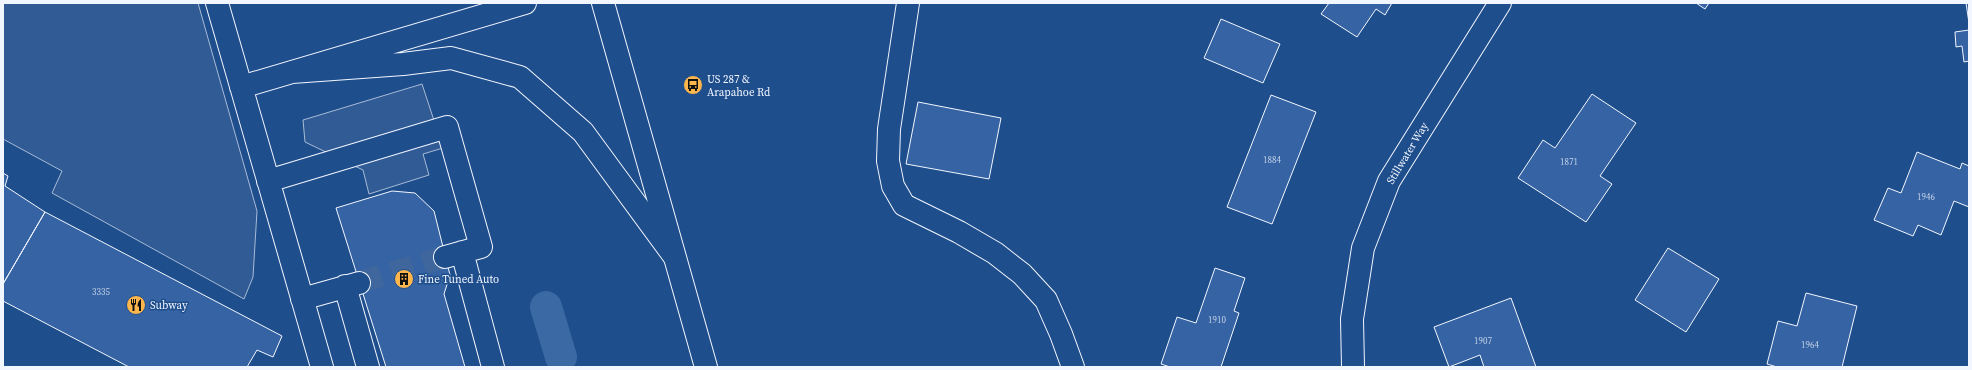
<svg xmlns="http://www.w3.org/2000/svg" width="1972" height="370" viewBox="0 0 1972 370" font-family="'Source Serif 4',serif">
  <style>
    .parking { fill: #305b95; stroke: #a8bbd7 }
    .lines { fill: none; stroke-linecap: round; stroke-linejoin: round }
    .stream { stroke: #3b69a3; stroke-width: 9 }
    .canal { stroke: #3b69a3; stroke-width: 32 }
    .building { fill: #3563a3; stroke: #f2f6ff }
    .minor-tunnel { stroke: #3f679d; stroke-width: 22; stroke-dasharray: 22 11; stroke-linecap: butt }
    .minor-casing { stroke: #f2f6ff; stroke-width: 24 }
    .major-casing { stroke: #f2f6ff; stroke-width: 24 }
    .minor { stroke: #1f4e8c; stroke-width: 22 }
    .major { stroke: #1f4e8c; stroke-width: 22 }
    .labels { text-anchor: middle; stroke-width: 3; stroke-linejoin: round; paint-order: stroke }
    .number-label { font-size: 9px; fill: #c3d1e8 }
    .poi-label { font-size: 11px; fill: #f2f6ff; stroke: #1f4e8c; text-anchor: start }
    .street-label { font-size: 11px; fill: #f2f6ff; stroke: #1f4e8c }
  </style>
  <rect width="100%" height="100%" fill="#1f4e8c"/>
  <!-- parking -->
  <path class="parking" d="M3,3H198L257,211L253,277L244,299L52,193L62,171L3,139Z
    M422,84L443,148L423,154L429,175L369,194L363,170L305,142L303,120Z"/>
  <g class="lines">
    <!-- stream -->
    <path class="stream" d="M561,357L564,367"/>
    <!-- canal -->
    <path class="canal" d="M546,307L561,357"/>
  </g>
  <!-- building -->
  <path class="building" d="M1329,3H1392L1385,15L1376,9L1357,37L1321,14Z
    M1696,3H1709L1705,9Z
    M1966,3H1969V23Z
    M1221,19L1280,44L1263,83L1204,58Z
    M1969,30V61L1964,62L1962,46L1956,47L1955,32Z
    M1592,94L1636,123L1600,176L1612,184L1586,222L1518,178L1543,140L1555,148Z
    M1271,95L1316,112L1272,224L1227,207Z
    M918,102L1001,118L989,179L906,164Z
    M1917,152L1960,169L1962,163L1969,166V207L1954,201L1941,235L1918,225L1913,236L1874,220L1888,188L1901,193Z
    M3,173L8,176L5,186L45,212L3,284Z
    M392,191L415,193L434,211L450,275L444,294L465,367H386L336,208Z
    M45,212L282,336L273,357L257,350L247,367H129L3,301V284Z
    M1668,248L1719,279L1686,332L1635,300Z
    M1215,268L1245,278L1234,311L1239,313L1221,367H1170L1161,364L1177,317L1196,323Z
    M1806,293L1857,306L1842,367H1777L1767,364L1778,321L1797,326Z
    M1511,298L1536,367H1484L1480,355L1449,367L1434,327Z"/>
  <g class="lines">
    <!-- minor-tunnel -->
    <path class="minor-tunnel" d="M360,282L445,257"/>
    <!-- minor casing -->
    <g class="minor-casing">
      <path id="minor" d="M217,3L322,367
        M908,3L889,129L888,161L893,186L904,205L959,232L995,253L1022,274L1046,300L1061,334L1073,367
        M292,72L403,64L451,58L520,77L583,132L674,256
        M241,87L525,3
        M268,181L447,127L481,247L445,257
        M462,252L493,367
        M345,286L368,367
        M302,299L359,283
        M1353,367L1352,319L1363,248L1389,181L1500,3"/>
    </g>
    <!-- major casing -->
    <g class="major-casing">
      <path id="major" d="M603,3L706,367"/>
    </g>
    <!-- minor -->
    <use href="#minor" class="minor"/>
    <!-- major -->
    <use href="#major" class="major"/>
  </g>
  <!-- icons -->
  <defs>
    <g id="bus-disc" transform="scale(1)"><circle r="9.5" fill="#ffb74d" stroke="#1f4e8c"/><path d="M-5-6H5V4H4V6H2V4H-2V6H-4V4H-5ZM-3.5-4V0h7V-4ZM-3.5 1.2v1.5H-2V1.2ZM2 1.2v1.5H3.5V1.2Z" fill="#111"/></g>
    <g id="building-disc" transform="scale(1)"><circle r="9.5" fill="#ffb74d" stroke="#1f4e8c"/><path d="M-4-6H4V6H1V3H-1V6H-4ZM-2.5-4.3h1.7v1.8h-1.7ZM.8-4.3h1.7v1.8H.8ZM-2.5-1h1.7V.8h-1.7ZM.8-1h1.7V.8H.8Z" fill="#111"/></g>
    <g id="restaurant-disc" transform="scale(1)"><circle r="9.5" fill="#ffb74d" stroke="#1f4e8c"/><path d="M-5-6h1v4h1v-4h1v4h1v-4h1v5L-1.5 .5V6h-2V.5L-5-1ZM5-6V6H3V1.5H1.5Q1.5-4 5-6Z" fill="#111"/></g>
  </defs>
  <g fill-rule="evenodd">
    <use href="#bus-disc" x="693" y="85"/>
    <use href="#building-disc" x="404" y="279"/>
    <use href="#restaurant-disc" x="136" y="305"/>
  </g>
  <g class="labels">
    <!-- number labels -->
    <g class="number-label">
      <text x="1272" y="163">1884</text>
      <text x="1569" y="165">1871</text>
      <text x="1926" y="200">1946</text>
      <text x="101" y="295">3335</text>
      <text x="1217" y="323">1910</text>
      <text x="1483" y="344">1907</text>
      <text x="1810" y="348">1964</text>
    </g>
    <!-- poi labels -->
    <g class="poi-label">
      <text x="707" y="83">US 287 &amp;<tspan x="707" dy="13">Arapahoe Rd</tspan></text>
      <text x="418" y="283">Fine Tuned Auto</text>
      <text x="150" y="309">Subway</text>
    </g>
    <!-- street labels -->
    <g class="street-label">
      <text transform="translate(1407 153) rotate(-59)" y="4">Stillwater Way</text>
    </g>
  </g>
  <!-- border -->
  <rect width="1972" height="370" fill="none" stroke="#f2f6ff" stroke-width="8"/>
</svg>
